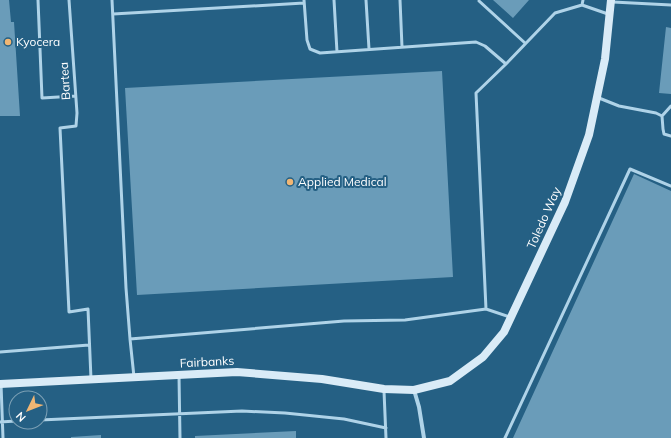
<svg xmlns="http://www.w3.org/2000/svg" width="671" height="438" viewBox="0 0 671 438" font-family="Mulish,sans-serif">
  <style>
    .building { fill: #6a9cb9 }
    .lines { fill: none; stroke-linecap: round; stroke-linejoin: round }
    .lane { stroke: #afd3e8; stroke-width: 3 }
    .street { stroke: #afd3e8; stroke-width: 4 }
    .secondary { stroke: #d9ebf7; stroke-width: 8 }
    .poi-dot { fill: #f1b673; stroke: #256084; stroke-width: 1.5 }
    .labels { text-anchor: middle; stroke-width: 4; stroke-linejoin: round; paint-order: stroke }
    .poi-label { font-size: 12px; fill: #fff; stroke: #256084; text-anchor: start }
    .street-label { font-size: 12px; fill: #fff; stroke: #256084 }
  </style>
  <rect width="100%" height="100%" fill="#256084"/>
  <!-- building -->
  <path class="building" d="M0,0H9L11,22H14L20,116H0Z
    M493,0H529L513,18Z
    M666,27L671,28V94L659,93Z
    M442,71L453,277L137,295L125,88Z
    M634,174L671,191V438H513Z
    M296,431V438H195V436Z
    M101,435V438H71V437Z"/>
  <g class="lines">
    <!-- lane -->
    <path class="lane" d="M38,0L42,98L75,96
      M69,0L77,113L76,126L60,128L69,312L88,309L91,379
      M112,0L126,288L130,339
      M304,0L307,40L310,49L320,53L476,42L485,46L506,64
      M334,0L337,52
      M366,0L369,49
      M400,0L402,47
      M583,0L582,5L608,14
      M479,1L525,43
      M613,2L671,5
      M113,14L304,3
      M599,98L619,106L656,113L662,116
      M671,106L662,116L663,129L664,134L671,136
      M510,317L486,309L476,93L506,64L555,13L582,5
      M0,352L89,345
      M179,376L180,438
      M134,377L130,339L344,321L405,320L486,309
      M1,384L3,438
      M384,391L386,438
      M40,420L242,411L285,413L344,419L386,428
      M0,422L16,421
      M505,438L630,169L671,186"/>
    <!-- street -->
    <path class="street" d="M414,390L419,407L424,438"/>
    <!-- secondary -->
    <path class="secondary" d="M0,384L237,372L322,379L384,389L414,390L450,381L483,357L504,332L565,202L589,135L605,59L611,0"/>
  </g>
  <!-- markers -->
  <g class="poi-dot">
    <circle cx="8" cy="42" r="4"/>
    <circle cx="290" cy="182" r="4"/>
  </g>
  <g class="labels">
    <!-- poi labels -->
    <g class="poi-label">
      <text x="16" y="46">Kyocera</text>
      <text x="298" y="186">Applied Medical</text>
    </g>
    <!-- street labels -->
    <g class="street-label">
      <text transform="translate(65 81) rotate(-94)" y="4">Bartea</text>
      <text transform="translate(544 218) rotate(-66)" y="4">Toledo Way</text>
      <text transform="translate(207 362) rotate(-3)" y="4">Fairbanks</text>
    </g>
  </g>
  <!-- north arrow -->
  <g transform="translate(28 410) rotate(227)"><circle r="19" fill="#256084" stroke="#7ca0b5"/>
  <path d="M0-3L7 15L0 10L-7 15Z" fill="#f1b673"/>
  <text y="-6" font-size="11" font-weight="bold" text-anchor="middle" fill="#ffffff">N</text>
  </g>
</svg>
